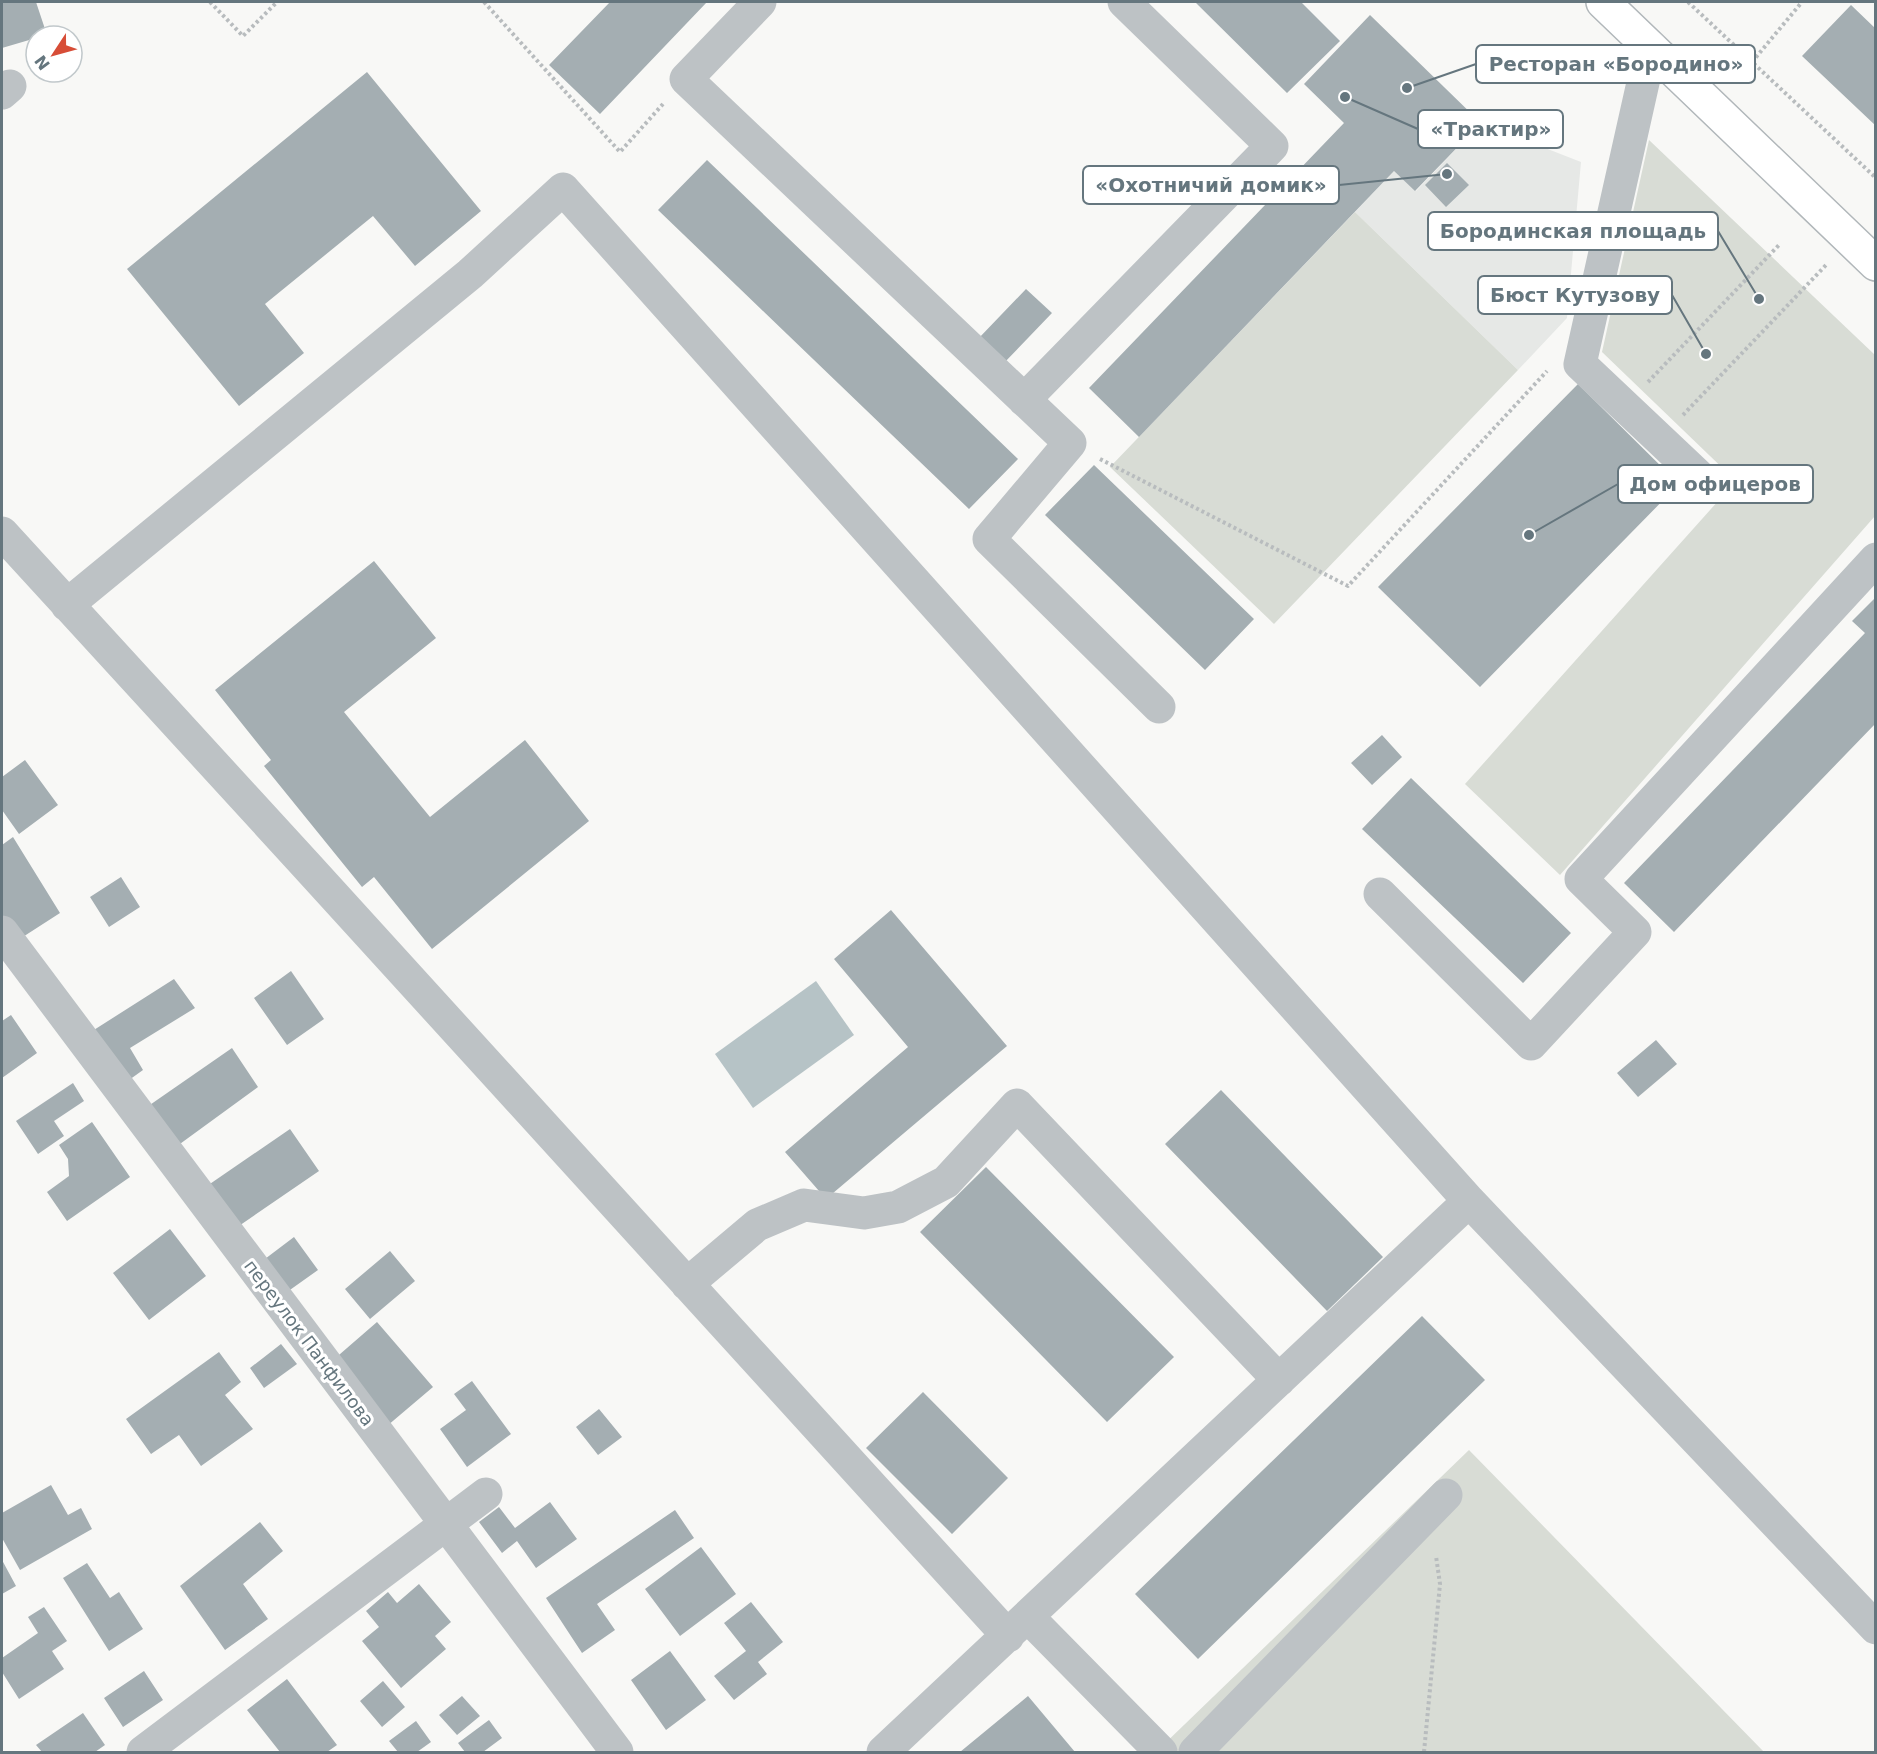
<svg xmlns="http://www.w3.org/2000/svg" width="1877" height="1754" viewBox="0 0 1877 1754" font-family="'DejaVu Sans',sans-serif">
  <style>
    .built { fill: #e6e8e6 }
    .green { fill: #d8dcd5 }
    .water { fill: #b6c3c6 }
    .building { fill: #a4aeb2 }
    .lines { fill: none; stroke-linecap: round; stroke-linejoin: round }
    .major-casing { stroke: #b1b7ba; stroke-width: 36 }
    .path { stroke: #b8bcbe; stroke-width: 4; stroke-dasharray: 3 3; stroke-linecap: butt }
    .minor { stroke: #bdc2c5; stroke-width: 33 }
    .major { stroke: #fff; stroke-width: 33 }
    .labels { text-anchor: middle; stroke-width: 6; stroke-linejoin: round; paint-order: stroke }
    .street-label { font-size: 18px; fill: #65767e; stroke: #fff }
    .leader { fill: none; stroke: #65767e; stroke-width: 2 }
    .callout-dot { fill: #65767e; stroke: #fff; stroke-width: 2 }
    .callout { fill: #fff; stroke: #65767e; stroke-width: 2 }
    .callout-label { font-size: 20px; text-anchor: middle; font-weight: bold; fill: #65767e }
  </style>
  <rect width="100%" height="100%" fill="#f8f8f6"/>
  <!-- built -->
  <path class="built" d="M1481,123L1581,162L1567,318L1518,370L1355,212L1394,171L1416,191Z"/>
  <!-- green -->
  <path class="green" d="M1649,140L1875,355V516L1560,875L1465,784L1736,481L1602,352Z
    M1355,212L1518,370L1274,624L1110,467Z
    M1469,1450L1764,1752H1156Z"/>
  <!-- water -->
  <path class="water" d="M816,981L854,1035L753,1108L715,1054Z"/>
  <!-- building -->
  <path class="building" d="M2,2H36L47,35L36,36V38L2,48Z
    M610,2H707L600,114L549,65Z
    M1195,2H1301L1340,41L1287,93Z
    M1851,5L1876,29V126L1802,56Z
    M1370,15L1481,123L1415,191L1394,171L1139,437L1089,388L1344,123L1304,84Z
    M367,72L481,211L415,266L373,216L265,304L304,353L239,406L127,269Z
    M707,160L1018,459L969,509L658,210Z
    M1447,163L1469,185L1446,207L1425,185Z
    M1026,289L1052,313L1003,364L978,339Z
    M1578,384L1679,484L1480,687L1378,587Z
    M1094,465L1254,619L1205,670L1045,515Z
    M374,561L436,638L344,712L430,817L525,740L589,821L432,949L374,877L362,887L264,766L271,760L215,690Z
    M1876,597V723L1674,932L1624,883L1865,633L1852,621Z
    M1382,735L1402,757L1372,785L1351,763Z
    M25,760L58,805L19,834L2,810V777Z
    M1411,778L1571,933L1523,983L1362,829Z
    M13,837L60,913L15,942L2,920V845Z
    M121,877L140,907L109,927L90,897Z
    M891,910L1007,1046L826,1199L785,1152L908,1047L834,959Z
    M291,971L324,1019L287,1045L254,998Z
    M174,979L195,1008L130,1048L143,1070L122,1085L86,1035Z
    M11,1015L37,1053L2,1078V1021Z
    M1656,1040L1677,1064L1638,1097L1617,1073Z
    M232,1048L258,1087L173,1149L144,1109Z
    M73,1083L84,1101L54,1121L64,1136L38,1154L16,1121Z
    M1221,1090L1383,1257L1327,1311L1165,1144Z
    M92,1122L130,1177L67,1221L47,1192L69,1176L68,1159L59,1145Z
    M290,1129L319,1171L233,1230L204,1188Z
    M986,1167L1174,1357L1107,1422L920,1232Z
    M170,1229L206,1276L149,1320L113,1273Z
    M294,1237L318,1270L280,1297L257,1265Z
    M390,1251L415,1281L370,1319L345,1289Z
    M1422,1316L1485,1380L1198,1659L1135,1594Z
    M377,1322L433,1387L387,1426L332,1361Z
    M281,1344L297,1364L264,1388L250,1368Z
    M219,1352L241,1382L225,1395L253,1429L201,1466L179,1435L151,1454L126,1419Z
    M472,1381L511,1434L467,1467L440,1429L466,1410L454,1394Z
    M923,1392L1008,1478L952,1534L866,1448Z
    M599,1409L622,1437L598,1455L576,1427Z
    M51,1485L68,1515L81,1508L92,1529L20,1570L2,1538V1513Z
    M550,1502L577,1539L536,1568L517,1541L502,1553L479,1522L499,1507L515,1528Z
    M675,1510L694,1538L597,1604L615,1630L582,1653L546,1598Z
    M260,1522L283,1551L243,1584L268,1619L225,1650L180,1586Z
    M701,1547L736,1594L680,1636L645,1589Z
    M2,1560L16,1586L2,1594Z
    M87,1563L110,1598L119,1592L143,1629L109,1651L63,1578Z
    M419,1584L451,1622L435,1636L446,1649L401,1688L362,1641L379,1627L366,1611L388,1592L397,1603Z
    M751,1602L783,1642L758,1662L767,1674L734,1700L714,1676L746,1651L724,1623Z
    M44,1607L67,1641L52,1651L64,1669L19,1699L2,1672V1658L38,1633L28,1617Z
    M670,1651L706,1700L666,1730L631,1680Z
    M144,1671L163,1700L123,1727L104,1698Z
    M287,1679L337,1745L327,1752H280L247,1710Z
    M383,1681L405,1707L382,1727L360,1701Z
    M462,1696L480,1716L457,1735L439,1715Z
    M1028,1696L1075,1752H960Z
    M83,1713L105,1745L95,1752H42L36,1745Z
    M489,1720L502,1738L483,1752H465L458,1743Z
    M416,1721L431,1742L417,1752H398L389,1741Z"/>
  <g class="lines">
    <!-- major casing -->
    <g class="major-casing">
      <path id="major" d="M1603,2L1876,264"/>
    </g>
    <!-- path -->
    <path class="path" d="M210,2L243,36L277,2
      M484,2L620,152L663,104
      M1688,2L1876,178
      M1752,62L1802,2
      M1648,382L1779,245
      M1683,415L1827,264
      M1100,459L1348,586L1547,371
      M1424,1752L1440,1584L1436,1556"/>
    <!-- minor -->
    <path class="minor" d="M760,2L686,79L1070,443L989,539L1159,707
      M1651,47L1580,364L1705,482
      M2,93L10,86
      M1024,400L1272,146L1124,2
      M2,533L306,865L1008,1636
      M67,605L470,274L563,189L1469,1201L1876,1628
      M1380,894L1531,1044L1635,932L1581,879L1876,559
      M2,932L617,1752
      M687,1284L757,1225L804,1205L864,1213L898,1207L946,1182L1017,1105L1279,1380
      M1028,1617L1161,1752
      M143,1752L486,1494
      M883,1752L1469,1201
      M1195,1752L1446,1495"/>
    <!-- major -->
    <use href="#major" class="major"/>
  </g>
  <g class="labels">
    <!-- street labels -->
    <g class="street-label">
      <text transform="translate(309 1343) rotate(53)" y="6">переулок Панфилова</text>
    </g>
  </g>
  <!-- callouts -->
  <path class="leader" d="M1407 88L1476 64M1345 97L1418 129M1447 174L1339 185M1759 299L1718 231M1706 354L1672 295M1529 535L1618 484"/>
  <g class="callout-dot">
    <circle cx="1407" cy="88" r="6"/>
    <circle cx="1345" cy="97" r="6"/>
    <circle cx="1447" cy="174" r="6"/>
    <circle cx="1759" cy="299" r="6"/>
    <circle cx="1706" cy="354" r="6"/>
    <circle cx="1529" cy="535" r="6"/>
  </g>
  <g class="callout">
    <rect x="1476" y="45" width="279" height="38" rx="6"/>
    <rect x="1418" y="110" width="145" height="38" rx="6"/>
    <rect x="1083" y="166" width="256" height="38" rx="6"/>
    <rect x="1428" y="212" width="290" height="38" rx="6"/>
    <rect x="1478" y="276" width="194" height="38" rx="6"/>
    <rect x="1618" y="465" width="195" height="38" rx="6"/>
  </g>
  <g class="callout-label">
    <text x="1616" y="71">Ресторан «Бородино»</text>
    <text x="1491" y="136">«Трактир»</text>
    <text x="1211" y="192">«Охотничий домик»</text>
    <text x="1573" y="238">Бородинская площадь</text>
    <text x="1575" y="302">Бюст Кутузову</text>
    <text x="1715" y="491">Дом офицеров</text>
  </g>
  <!-- border -->
  <rect width="1877" height="1754" fill="none" stroke="#65767e" stroke-width="6"/>
  <!-- north arrow -->
  <g transform="translate(54 54) rotate(234)"><circle r="28" fill="#ffffff" stroke="#c1c8cb" stroke-width="1.5"/>
  <path d="M0-4.5L10 22L0 15L-10 22Z" fill="#d74d37"/>
  <text y="-9" font-size="16" font-weight="bold" text-anchor="middle" fill="#65767e">N</text>
  </g>
</svg>
